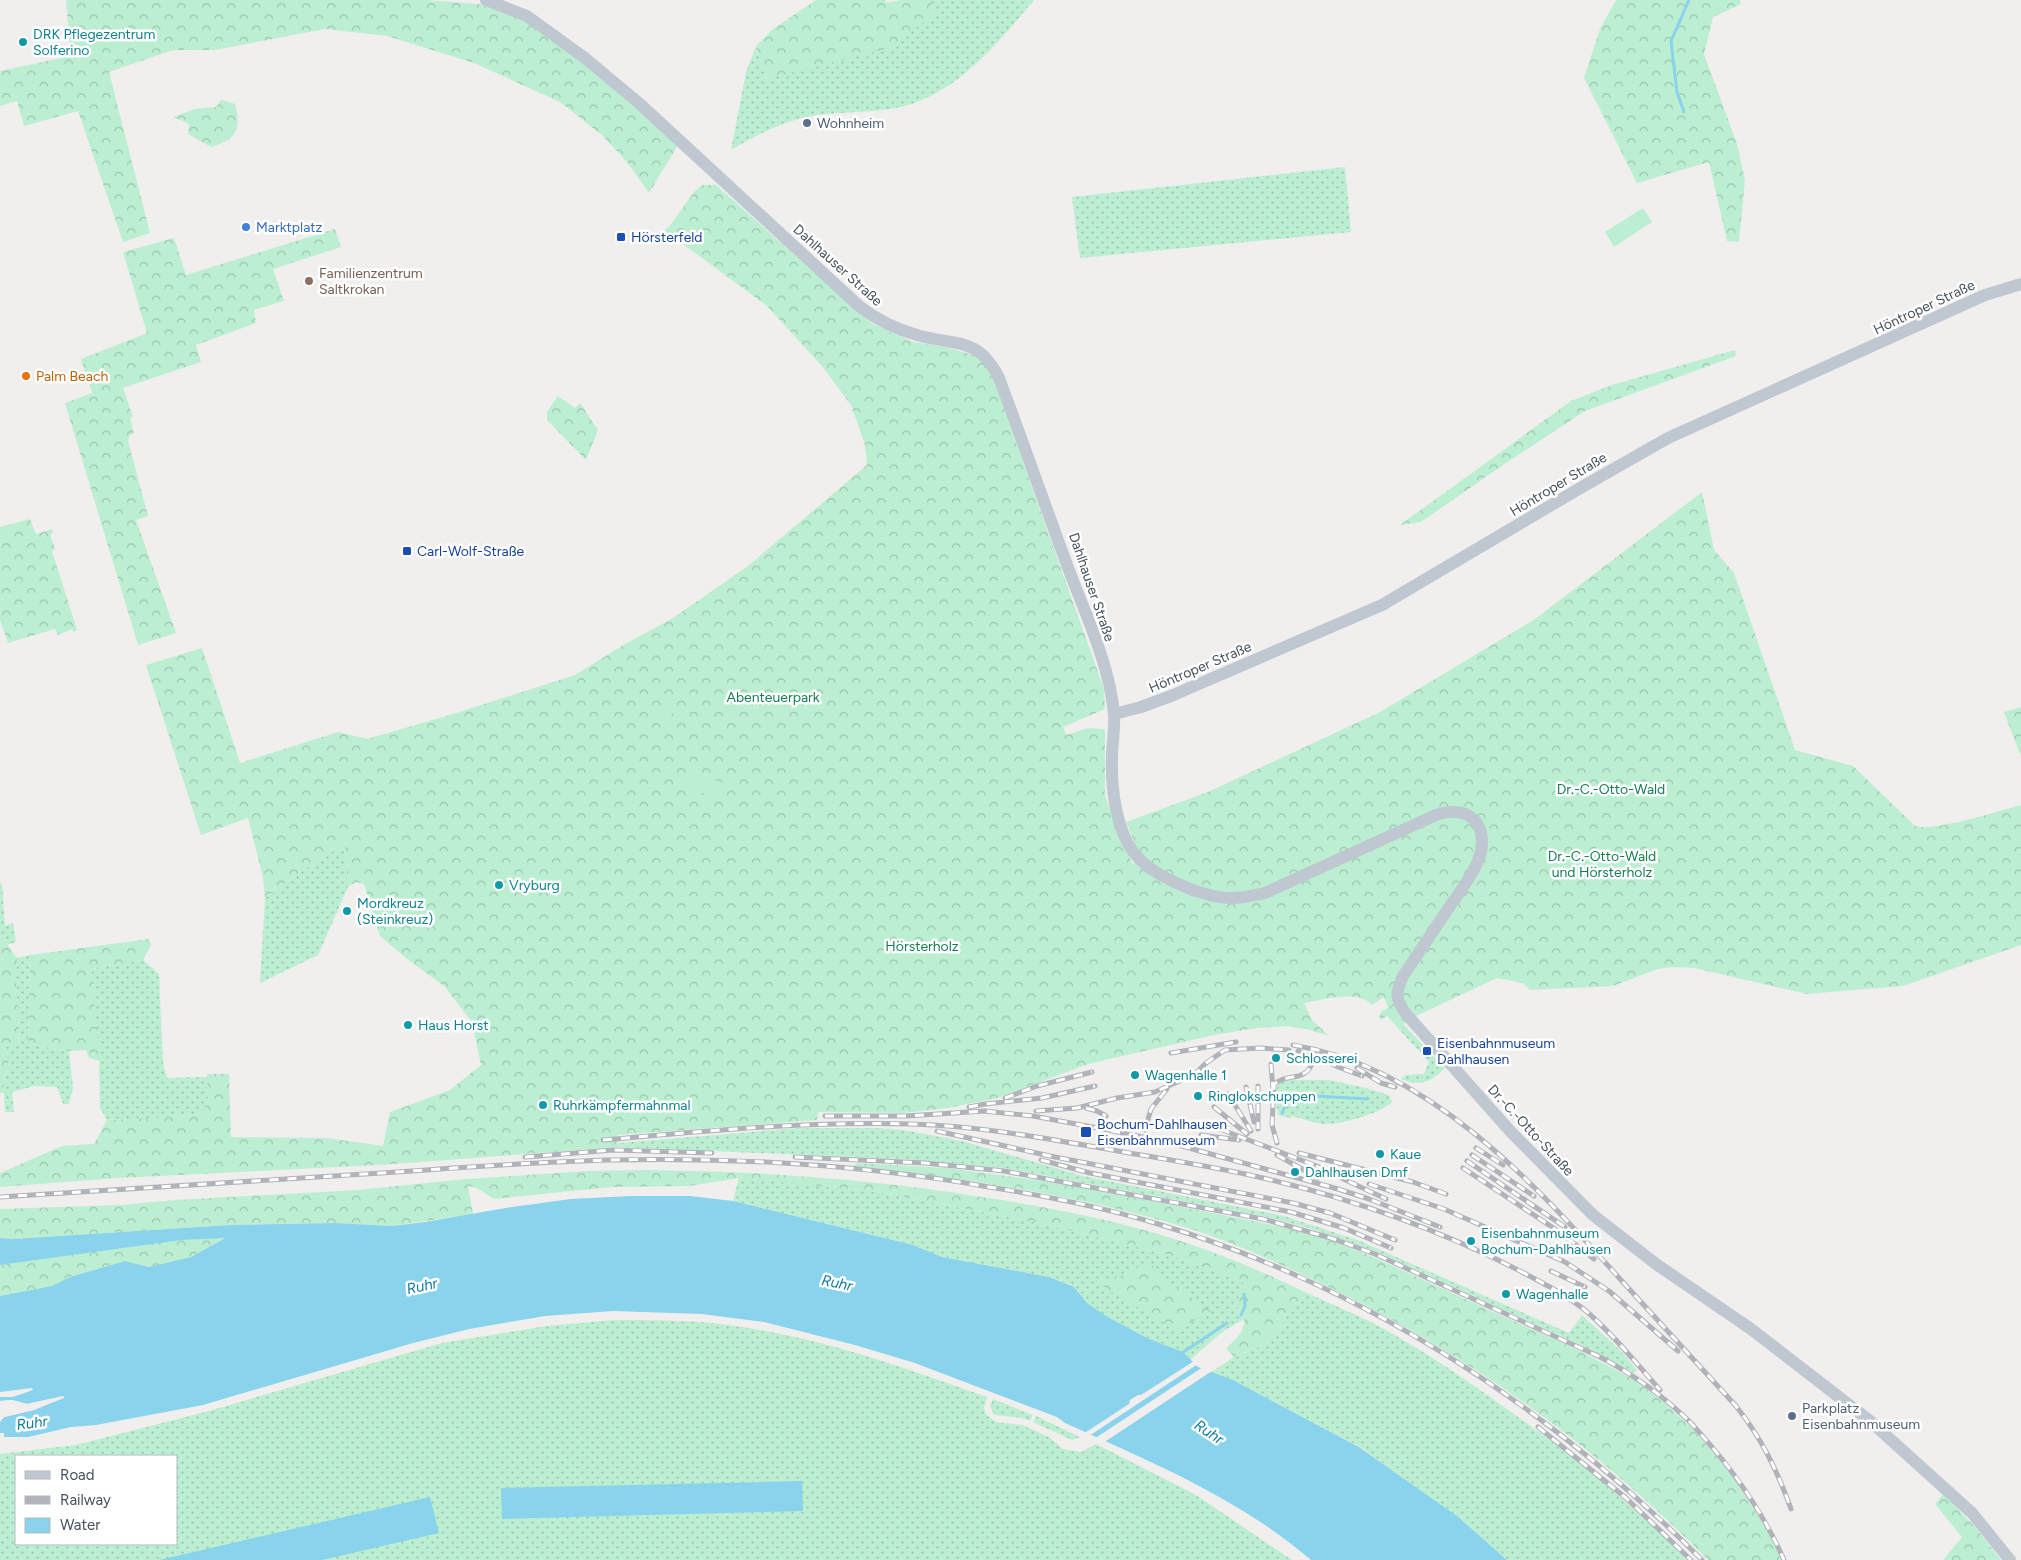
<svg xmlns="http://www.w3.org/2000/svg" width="2021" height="1560" viewBox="0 0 2021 1560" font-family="Figtree,sans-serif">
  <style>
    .grass { fill: url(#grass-dots); fill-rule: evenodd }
    .forest { fill: url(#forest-crowns) }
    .pitch { fill: #bcefd2 }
    .water { fill: #89d3ec }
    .pier { fill: #f1eeee }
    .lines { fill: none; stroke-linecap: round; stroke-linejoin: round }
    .stream { stroke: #89d3ec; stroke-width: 3 }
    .minor { stroke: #bfc8d1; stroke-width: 12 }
    .rail-casing { stroke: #b0b3b9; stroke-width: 5 }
    .rail { stroke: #fff; stroke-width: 3; stroke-dasharray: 9; stroke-linecap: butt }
    .culture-dot { fill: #0f9aa8; stroke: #fff; stroke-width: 2 }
    .service-dot { fill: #5c6f8a; stroke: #fff; stroke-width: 2 }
    .shop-dot { fill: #3f7fe0; stroke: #fff; stroke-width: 2 }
    .transit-dot { fill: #1a4fb4; stroke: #fff; stroke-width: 2 }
    .education-dot { fill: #8d6e63; stroke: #fff; stroke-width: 2 }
    .food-dot { fill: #e8710a; stroke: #fff; stroke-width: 2 }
    .labels { text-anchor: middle; stroke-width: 5; stroke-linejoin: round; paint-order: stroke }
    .culture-label { font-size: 14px; fill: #0d838f; stroke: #fff; text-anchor: start }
    .service-label { font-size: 14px; fill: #4e5e75; stroke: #fff; text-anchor: start }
    .shop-label { font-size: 14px; fill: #366cbe; stroke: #fff; text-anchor: start }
    .transit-label { font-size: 14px; fill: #164399; stroke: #fff; text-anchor: start }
    .street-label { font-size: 14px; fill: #46515c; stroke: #fff }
    .education-label { font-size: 14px; fill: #785e54; stroke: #fff; text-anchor: start }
    .food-label { font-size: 14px; fill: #c56008; stroke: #fff; text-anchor: start }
    .park-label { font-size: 14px; fill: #167e4f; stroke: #fff }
    .water-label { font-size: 15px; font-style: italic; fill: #0c7ba2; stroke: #fff }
  </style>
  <defs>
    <pattern id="grass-dots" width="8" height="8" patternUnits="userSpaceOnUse" patternTransform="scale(1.25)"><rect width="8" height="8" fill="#bcefd2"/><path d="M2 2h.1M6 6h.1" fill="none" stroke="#9bc4ae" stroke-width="1.8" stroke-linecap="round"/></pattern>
    <pattern id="forest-crowns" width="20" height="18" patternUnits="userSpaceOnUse" patternTransform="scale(1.25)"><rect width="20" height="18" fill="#bcefd2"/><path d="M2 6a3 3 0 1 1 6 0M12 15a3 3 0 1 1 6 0" fill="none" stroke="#9bc4ae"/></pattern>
  </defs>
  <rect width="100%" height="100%" fill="#f1eeee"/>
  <!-- grass -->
  <path class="grass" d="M930,0H1034C1001,39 966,83 917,102C889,113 856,111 827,114C791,117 761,132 731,150L746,72L756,46L766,79L795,71L934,14Z
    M1345,167L1351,232L1080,258L1072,197Z
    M345,844L348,887L318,955L260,983L265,898L319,859Z
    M2,883L5,926L13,923L16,942L7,945L4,940L0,942V884Z
    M30,955L28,1044L69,1051L73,1088L69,1104H63L57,1087L34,1086L12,1092L14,1112H5L3,1080L9,1066L5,1045H20L16,980L17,958Z
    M143,960L159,974L163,1063L167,1078L207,1077L208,1103L197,1116L107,1120L100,1108L99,1059L91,969Z
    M1403,1024L1445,1068C1431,1082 1420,1087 1401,1079L1405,1075L1424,1074L1429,1062L1398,1028Z
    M1329,1080L1366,1088L1389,1095L1392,1102C1381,1113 1343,1124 1326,1124C1315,1124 1302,1118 1292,1116L1290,1118L1278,1115L1275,1095L1279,1082L1288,1080Z
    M799,1128H877L904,1130L962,1141L1083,1176L1284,1216L1360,1241L1569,1333L1582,1315L1621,1351L1637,1370L1634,1373L1583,1346L1375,1251L1309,1228L1262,1216L1004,1168L903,1159L618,1147V1143Z
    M739,1177L879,1192L1044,1224L1173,1256L1245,1283L1236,1305L1244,1319L1222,1332L1190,1360L1183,1352L1147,1338L1106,1316L1087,1303L1074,1287L1049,1277L942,1257L913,1245L733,1201Z
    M1307,1293C1327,1302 1348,1311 1369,1321C1413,1344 1454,1371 1494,1400C1563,1448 1629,1500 1687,1560H1507L1457,1516L1360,1447L1233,1380L1210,1373L1234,1357L1258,1347L1276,1335L1287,1315L1296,1308Z
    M614,1320C652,1320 690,1320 728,1325C817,1336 903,1367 987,1397L984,1408L986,1414L996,1422L1022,1425L1049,1437L1063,1449L1081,1452L1096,1444L1196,1495L1292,1560H0V1454L76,1445L205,1412L442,1343L546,1326ZM16,1456H176V1544H16Z
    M993,1399L1033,1415L1030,1421L1022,1418L994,1415L990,1406Z
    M1036,1416L1080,1437L1072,1440L1033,1422Z"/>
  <!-- forest -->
  <path class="forest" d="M66,0H426L479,4L501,10L526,22L585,64L678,145L649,193L627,162L603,136L560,102L474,63L387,36L325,29L215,50H173L109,72L150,233L123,242L78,111L24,126L17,101L0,106V71L71,56Z
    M816,0H886V3L901,0H930L934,14L890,48L766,79L756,46L773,29Z
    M1616,0H1740L1741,4L1713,17L1704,54L1737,144L1745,180L1739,242L1727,241L1709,162L1637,183L1584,78L1600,29Z
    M221,100L235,104C242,131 236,139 211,147L188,134L189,124L173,117L195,109L216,107Z
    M702,185H716L871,323L913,342L946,347L973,355L984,364L992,375L1104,689L1105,709L1063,727L1066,735L1088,728L1105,729V795L1115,825L1132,863L1153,866L1139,853L1126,822L1208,792L1380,712L1535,619L1702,492L1714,550L1734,573L1795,750L1853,766L1915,826C1933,832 1999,811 2021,805V945L1903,986L1807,994L1694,968L1672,967L1658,969L1613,986L1530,990L1523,983L1497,978L1418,1015L1398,1028L1387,1016L1381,1020L1379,1016L1382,1011L1388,1008L1384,997L1372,1005C1359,989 1322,1000 1304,1003L1312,1020L1329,1036L1310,1030L1288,1026L1257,1028L1214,1035L1088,1064L998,1098L948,1108L904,1113L818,1112L817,1120L617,1135L618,1147L379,1165L118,1178L0,1187V1173L62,1146L94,1144L107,1120L197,1116L208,1103L207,1074H229L231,1137L327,1138L383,1146L390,1112L450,1090L481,1065L472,1022L444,986L407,959L380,936L364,884L356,882L348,887L345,845L319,859L265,898L263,877L248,818L201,835L146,665L202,648L240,763L338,732L367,739L453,714L575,675L625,644L673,618L748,566L867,465L865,445L851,405L822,366L767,306L664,230L669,227L694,192Z
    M335,229L341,247L273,269L284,301L254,310L256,323L196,345L201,362L123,388L133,417L130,418L134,433L130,435L128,441L148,516L136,520L176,633L138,645L65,403L92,393L81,359L147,333L123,252L174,238L186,275Z
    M1735,350L1736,356L1585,411L1503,465L1421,522L1400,525L1571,401L1612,385Z
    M558,396L575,408L580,403L598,430L586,460L547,420V412Z
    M30,519L36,534L52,529L53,533L50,535L55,549L52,551L77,630L73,632L72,629L58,635L55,629L8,643L0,620V527Z
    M2021,707V757L2004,712Z
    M149,939L151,945L143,960L91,969L100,1061L89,1058L86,1050L69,1051L28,1044L30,955Z
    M4,940L17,958L16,980L20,1045H5L9,1066L3,1080L4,1093H0V942Z
    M857,1163L947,1168L1060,1183L1283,1227L1331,1240L1373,1257L1580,1351L1633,1379L1661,1400L1690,1426L1716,1456L1736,1482L1768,1531L1781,1560H1708C1594,1444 1466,1353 1320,1283C1274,1261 1226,1239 1177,1225C1071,1194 963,1178 853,1166Z
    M644,1170C758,1171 870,1179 982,1197C1047,1207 1112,1219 1174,1239C1219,1253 1264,1272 1307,1293L1296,1308L1287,1315L1276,1335L1258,1347L1234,1357L1226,1348C1234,1341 1245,1332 1244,1320C1243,1315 1238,1310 1236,1305L1244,1283L1173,1256L1044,1224L879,1192L739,1178L690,1186L611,1187L494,1199L477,1188L468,1186L473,1214L392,1226L335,1223L230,1225L13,1239L0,1238V1209L121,1205L175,1200L358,1190L466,1179L589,1171Z
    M226,1237L191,1257L149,1267L125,1261L70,1277L52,1286L0,1296V1265L182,1240Z
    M1145,1262L1154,1267L1166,1280L1211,1311L1181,1328L1175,1329L1108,1290L1100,1284V1281L1104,1279L1129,1274Z
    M1943,1494L1975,1527L2001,1560H1943L1962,1537L1935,1504Z"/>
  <!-- pitch -->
  <path class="pitch" d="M1643,208L1652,222L1614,247L1605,232Z
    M667,693L678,699L669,720L657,714Z
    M692,774L725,783L721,798L688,789Z"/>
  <!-- water -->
  <path class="water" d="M631,1196H690L733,1201L913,1245L942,1257L1049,1277L1074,1287L1087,1303L1106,1316L1147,1338L1183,1352L1198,1367L1233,1380L1359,1447L1457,1516L1507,1560H1311C1239,1498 1151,1462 1065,1423L1057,1417L915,1363L855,1345L764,1322L702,1314L613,1311L545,1316L469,1329L413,1343L203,1405L96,1425L71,1427L28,1437H4V1433H0V1422L4,1417L34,1410L63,1396L27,1404L12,1400L0,1401V1397H13L33,1390L32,1388L0,1392V1296L52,1286L70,1277L125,1261L149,1267L191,1257L225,1238L182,1240L0,1265V1238L13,1239L230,1225L335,1223L392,1226L425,1222L512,1207L571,1199Z
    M802,1481L803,1511L502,1519L501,1488Z
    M430,1497L439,1533L322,1560H159Z"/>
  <!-- pier -->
  <path class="pier" d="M1194,1361L1198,1364L1089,1436L1083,1434L1129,1404L1130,1400L1138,1395H1141Z
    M1203,1367L1212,1371L1103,1443L1094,1439Z
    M64,1396V1398L34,1410L4,1417L0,1422L3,1414L33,1408L48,1402L27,1407L12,1403H0V1401L12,1400L27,1404Z"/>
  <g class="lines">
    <!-- stream -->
    <path class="stream" d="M1684,112L1677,92L1671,41L1689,0
      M1282,1113L1287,1102L1297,1095L1368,1099
      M1241,1315L1245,1306L1244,1294
      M1182,1353L1227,1323"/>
    <!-- minor -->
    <path class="minor" d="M486,0L527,16L585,58L640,104L859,306C877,320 895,329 917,335C955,346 978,336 999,378C1023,442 1046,508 1070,573C1087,617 1110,667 1114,714C1115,729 1112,744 1112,759C1111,789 1116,829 1134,853C1152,876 1203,898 1232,898C1243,898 1254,895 1265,893L1436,815C1448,811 1461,809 1472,818C1484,827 1484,847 1478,861C1472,876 1461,890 1452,903C1436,927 1419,952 1403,976C1395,994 1395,999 1407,1015L1511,1132L1593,1215L1656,1264L1751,1329L1870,1421L1972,1513L2010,1560
      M1114,714L1141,707L1171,696L1382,605L1582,487L1668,438L1985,295L2021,284"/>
    <!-- rail casing -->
    <g class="rail-casing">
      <path id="rail" d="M1293,1045C1429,1067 1533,1182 1621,1280C1659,1322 1698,1364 1736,1406C1762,1439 1777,1470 1791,1509
        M1171,1053L1236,1042
        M1312,1053L1338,1067L1362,1076
        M1271,1064L1273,1090
        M1357,1068L1381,1083L1395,1087
        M1258,1086V1129
        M1246,1087L1254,1122
        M1228,1094L1251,1131
        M1005,1098L1037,1086L1092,1072
        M969,1107L985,1104L1042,1098L1095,1086
        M1214,1107L1247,1134
        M1086,1108L1097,1111L1106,1116
        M1036,1111L1077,1108L1117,1098L1155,1092L1195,1074L1206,1063L1225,1050L1259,1048L1289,1050
        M825,1116H907L984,1111L1033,1116L1098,1128L1167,1142L1338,1189L1369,1199L1440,1227
        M1204,1123L1322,1168
        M1145,1130L1151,1109L1167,1089
        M937,1131L1050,1156L1293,1203L1330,1213L1395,1240
        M1201,1135L1239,1140
        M603,1140C706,1131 808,1121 911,1124C981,1126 1050,1139 1118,1151C1163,1159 1209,1166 1254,1176C1348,1197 1441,1230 1526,1274
        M1277,1143L1272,1125L1274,1085C1284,1073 1303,1082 1311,1066L1308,1056L1298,1051
        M1476,1148L1503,1165
        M1299,1153L1413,1182L1446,1194
        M1277,1155L1318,1178
        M1472,1155L1534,1196
        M525,1157L613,1150L712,1153
        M795,1157L925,1163L1004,1171L1263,1219L1331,1238L1375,1254L1598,1356C1633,1374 1665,1397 1693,1425
        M1041,1160L1090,1173L1291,1212L1344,1228L1391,1248
        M1467,1161L1565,1227
        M1316,1166L1386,1199
        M1463,1168L1561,1233L1594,1259
        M1369,1184L1444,1209L1565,1262L1609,1291L1678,1351
        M0,1197C127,1189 254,1181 381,1173C457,1168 533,1162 609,1160C736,1157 864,1165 989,1187C1046,1196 1103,1207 1158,1224C1365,1286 1550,1407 1702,1560
        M1520,1271C1543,1283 1566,1295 1586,1311C1613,1334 1636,1363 1660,1390
        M1551,1271L1585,1287
        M1689,1421C1728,1463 1761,1507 1784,1560
        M1538,1427L1626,1498L1691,1560"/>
    </g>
    <!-- rail -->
    <use href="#rail" class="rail"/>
  </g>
  <!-- markers -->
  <g class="culture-dot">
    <circle cx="23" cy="42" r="5"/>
    <circle cx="499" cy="885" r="5"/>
    <circle cx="347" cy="911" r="5"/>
    <circle cx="408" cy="1025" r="5"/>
    <circle cx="1276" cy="1058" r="5"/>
    <circle cx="1135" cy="1075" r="5"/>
    <circle cx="1198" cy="1096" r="5"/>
    <circle cx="543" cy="1105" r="5"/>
    <circle cx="1380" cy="1154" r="5"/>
    <circle cx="1295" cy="1172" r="5"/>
    <circle cx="1471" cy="1241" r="5"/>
    <circle cx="1506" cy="1294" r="5"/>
  </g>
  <g class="service-dot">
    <circle cx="807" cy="123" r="5"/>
    <circle cx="1792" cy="1416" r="5"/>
  </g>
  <circle class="shop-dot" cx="246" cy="227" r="5"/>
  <g class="transit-dot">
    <rect x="616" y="232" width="10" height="10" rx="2.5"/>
    <rect x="402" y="546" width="10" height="10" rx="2.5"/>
    <rect x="1422" y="1046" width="10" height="10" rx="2.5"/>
    <rect x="1080" y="1126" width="12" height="12" rx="2.5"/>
  </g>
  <circle class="education-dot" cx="309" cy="281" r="5"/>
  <circle class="food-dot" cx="26" cy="376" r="5"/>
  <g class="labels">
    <!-- culture labels -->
    <g class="culture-label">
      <text x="33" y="39">DRK Pflegezentrum<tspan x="33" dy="16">Solferino</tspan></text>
      <text x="509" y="890">Vryburg</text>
      <text x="357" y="908">Mordkreuz<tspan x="357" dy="16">(Steinkreuz)</tspan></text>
      <text x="418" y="1030">Haus Horst</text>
      <text x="1286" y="1063">Schlosserei</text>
      <text x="1145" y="1080">Wagenhalle 1</text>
      <text x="1208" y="1101">Ringlokschuppen</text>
      <text x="553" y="1110">Ruhrkämpfermahnmal</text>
      <text x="1390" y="1159">Kaue</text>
      <text x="1305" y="1177">Dahlhausen Dmf</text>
      <text x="1481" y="1238">Eisenbahnmuseum<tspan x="1481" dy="16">Bochum-Dahlhausen</tspan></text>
      <text x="1516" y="1299">Wagenhalle</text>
    </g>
    <!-- service labels -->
    <g class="service-label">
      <text x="817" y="128">Wohnheim</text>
      <text x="1802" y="1413">Parkplatz<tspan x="1802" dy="16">Eisenbahnmuseum</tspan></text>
    </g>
    <!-- shop labels -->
    <g class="shop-label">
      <text x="256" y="232">Marktplatz</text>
    </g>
    <!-- transit labels -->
    <g class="transit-label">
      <text x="631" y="242">Hörsterfeld</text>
      <text x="417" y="556">Carl-Wolf-Straße</text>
      <text x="1437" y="1048">Eisenbahnmuseum<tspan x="1437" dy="16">Dahlhausen</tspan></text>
      <text x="1097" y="1129">Bochum-Dahlhausen<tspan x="1097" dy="16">Eisenbahnmuseum</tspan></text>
    </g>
    <!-- street labels -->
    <g class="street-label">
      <text transform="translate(838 265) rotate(42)" y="5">Dahlhauser Straße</text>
      <text transform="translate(1924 307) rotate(-25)" y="5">Höntroper Straße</text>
      <text transform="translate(1558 484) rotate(-31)" y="5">Höntroper Straße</text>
      <text transform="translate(1092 587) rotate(71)" y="5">Dahlhauser Straße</text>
      <text transform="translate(1200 667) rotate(-23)" y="5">Höntroper Straße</text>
      <text transform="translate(1531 1130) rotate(47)" y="5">Dr.-C.-Otto-Straße</text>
    </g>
    <!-- education labels -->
    <g class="education-label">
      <text x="319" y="278">Familienzentrum<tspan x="319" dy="16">Saltkrokan</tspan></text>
    </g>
    <!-- food labels -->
    <g class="food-label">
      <text x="36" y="381">Palm Beach</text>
    </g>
    <!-- park labels -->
    <g class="park-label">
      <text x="773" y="702">Abenteuerpark</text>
      <text x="1611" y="794">Dr.-C.-Otto-Wald</text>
      <text x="1602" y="861">Dr.-C.-Otto-Wald<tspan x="1602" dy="16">und Hörsterholz</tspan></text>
      <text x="922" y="951">Hörsterholz</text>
    </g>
    <!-- water labels -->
    <g class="water-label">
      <text transform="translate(837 1283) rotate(12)" y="5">Ruhr</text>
      <text transform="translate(422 1286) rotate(-12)" y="5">Ruhr</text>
      <text transform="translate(32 1423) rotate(-8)" y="5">Ruhr</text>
      <text transform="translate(1209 1432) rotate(34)" y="5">Ruhr</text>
    </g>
  </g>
  <!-- legend -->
  <rect x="15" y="1455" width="162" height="90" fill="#ffffff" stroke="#b5b9be"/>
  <rect x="25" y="1471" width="25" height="8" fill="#bfc8d1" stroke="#b5b9be"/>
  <text x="60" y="1480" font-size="15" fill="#46515c">Road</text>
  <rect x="25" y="1496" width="25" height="8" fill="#b0b3b9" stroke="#b5b9be"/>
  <text x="60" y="1505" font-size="15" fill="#46515c">Railway</text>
  <rect x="25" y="1518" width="25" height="15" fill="#89d3ec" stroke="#b5b9be"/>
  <text x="60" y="1530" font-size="15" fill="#46515c">Water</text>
</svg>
